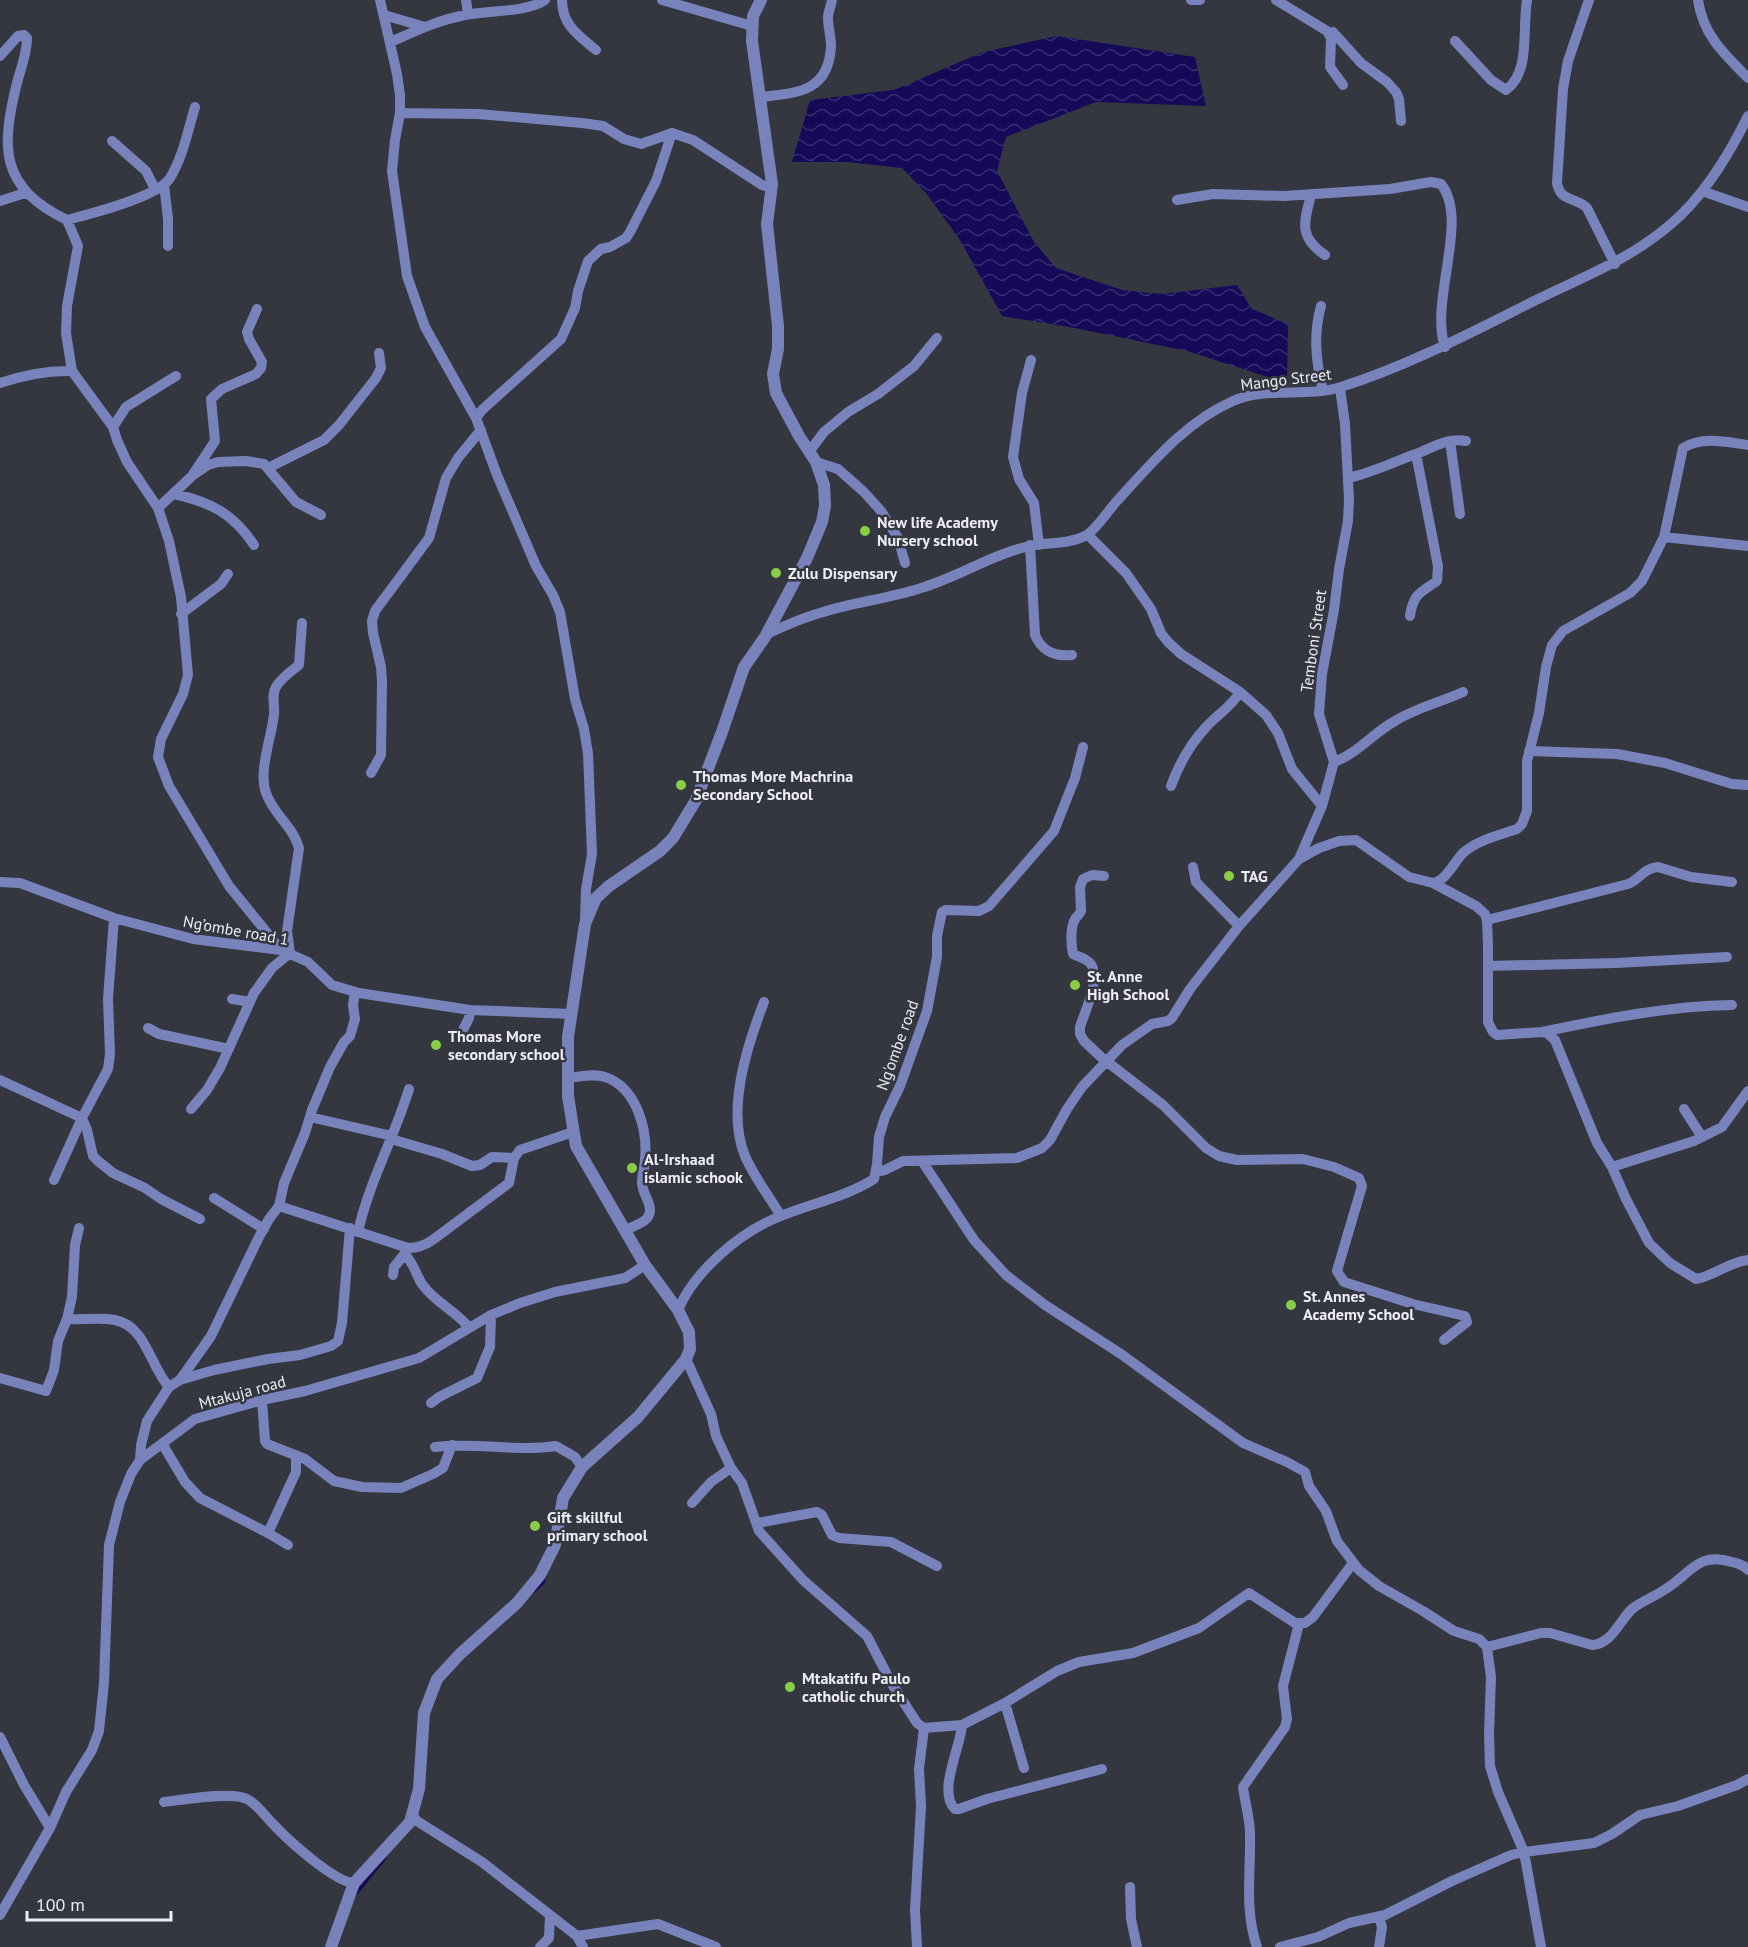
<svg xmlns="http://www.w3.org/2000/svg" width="1748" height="1947" viewBox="0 0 1748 1947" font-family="'PT Sans',sans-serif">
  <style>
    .water { fill: url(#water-waves) }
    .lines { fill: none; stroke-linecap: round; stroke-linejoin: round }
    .stream { stroke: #140a58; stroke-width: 3 }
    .minor { stroke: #7983bb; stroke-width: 10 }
    .tertiary { stroke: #7983bb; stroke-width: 12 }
    .poi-dot { fill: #8ace48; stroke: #343640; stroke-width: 2 }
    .labels { text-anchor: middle; stroke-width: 5; stroke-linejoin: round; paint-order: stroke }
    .street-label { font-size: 16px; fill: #edeef5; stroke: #343640 }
    .poi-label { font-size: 16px; font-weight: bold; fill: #edeef5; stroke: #343640; text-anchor: start }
  </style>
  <defs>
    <pattern id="water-waves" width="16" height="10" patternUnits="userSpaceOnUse" patternTransform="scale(1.5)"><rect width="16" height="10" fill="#140a58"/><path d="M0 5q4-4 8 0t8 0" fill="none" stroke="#362e71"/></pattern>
  </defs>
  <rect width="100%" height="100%" fill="#343640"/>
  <!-- water -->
  <path class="water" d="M1057,36L1195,57L1206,106L1096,102L1006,137L997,171L1034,242L1056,268L1122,290L1161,294L1237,285L1252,309L1288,324L1287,383L1187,351L1075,328L1002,316L960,240L926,193L902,168L847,162H792L810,100L894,90L983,52Z"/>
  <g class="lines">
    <!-- stream -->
    <path class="stream" d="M533,1592L543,1583L545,1576
      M355,1895L385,1858"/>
    <!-- minor -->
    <path class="minor" d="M380,0L397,74L400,95V113L395,140L392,171L407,276L425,327L476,418L497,475L536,566L553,595L560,612L575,699L584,729L588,753L592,854L586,889L585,921
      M466,0L468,14
      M562,0C562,25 578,35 596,50
      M662,0L752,26
      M1191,0H1200
      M1276,0L1327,31L1331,38L1330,67L1343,85
      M1589,0L1568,61L1563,89L1557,183C1560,202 1576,197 1587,208L1615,264
      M1698,0C1703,35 1724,54 1748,78
      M384,15L425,27
      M1333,32L1361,63L1387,82L1396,92L1399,99L1401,121
      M1455,41L1491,80L1506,90C1531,72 1522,28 1527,0
      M390,42C414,32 436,21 461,16C485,10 527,13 545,0
      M0,56L18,36L24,35L27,38C27,52 22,66 18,79C0,149 0,187 67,220L78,246L67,306L66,333L72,371L113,427L117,440L127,462L158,508L169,541L181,597L188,675L183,694L161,739L158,757L169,786L229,886L281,950
      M761,97C797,93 829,92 831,46C831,37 828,27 828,18C828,12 831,6 832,0
      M400,113L478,114L582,123L603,126L624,139L641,144L672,133L693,140L762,185L772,188
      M112,141L146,171L155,189
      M164,184L168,219V246
      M1702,191L1748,207
      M1311,195C1304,222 1298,237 1325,255
      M1177,200L1213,194L1284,196L1390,189L1431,182L1441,184C1470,220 1429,301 1445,347
      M0,201L25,193
      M67,220C90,214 158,197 170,178C183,157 188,130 195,107
      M1321,306C1313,335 1316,362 1323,391
      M1031,360L1022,393L1013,457L1019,479L1034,503L1039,545
      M0,383C24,375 47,370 72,371
      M476,418L482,410L561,339L575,308L578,291L588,261L601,249L610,247L626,238L630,232L656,181L672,133
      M113,427L126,407L176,376
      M1450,441L1460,514
      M809,452L824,432L848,412L878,394L914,366L937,338
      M816,462L838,469L864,492L881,511L898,538L905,563
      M268,468L324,440L339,425L376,378L381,368L379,353
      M192,476L215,441L211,399L222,389L256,374L261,368L262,362L249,339L247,332L257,309
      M1348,478C1371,473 1393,462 1416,454C1432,448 1448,437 1466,441
      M174,494C210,502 233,513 254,545
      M158,508L192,476L208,465L218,462L246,461L264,464L296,502L321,515
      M1088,535L1126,573L1151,609L1161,633L1168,642L1181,654L1240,692L1266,715L1278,733L1292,769L1322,806
      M1664,537L1748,546
      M1030,545L1035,635C1042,651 1054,657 1072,655
      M181,614L221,584L228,574
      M1410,616C1413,594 1420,593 1437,581L1438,566L1416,454
      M767,634C784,626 802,618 820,613C853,602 888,599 921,588C958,577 991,555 1029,546C1047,542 1067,545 1085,536C1095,531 1108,511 1116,502C1151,464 1185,422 1233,401C1267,386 1306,398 1341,387C1410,365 1472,332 1536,300C1585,276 1629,260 1671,224C1704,196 1729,155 1748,116
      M1529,751L1617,754L1665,763L1732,784L1748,785
      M1334,762C1358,753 1373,733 1395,721C1416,708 1441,702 1463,692
      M371,773L381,755L382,682L381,667L373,633L372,621L375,611L429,538L446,478L458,458L481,430
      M1171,786C1179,764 1191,743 1207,726C1219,713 1231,707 1240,692
      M1299,859L1319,848L1339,841L1356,840L1409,877L1433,883C1447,880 1454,862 1463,853C1477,840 1500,835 1517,829L1522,824L1527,811V761L1539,713L1546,667L1552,645L1563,631L1630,593L1642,581L1664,537L1683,448C1703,436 1726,442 1748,445
      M1193,867L1196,882L1239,926
      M1104,876L1092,875L1083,879L1080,887L1081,911C1080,914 1077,916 1075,919C1070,928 1071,945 1073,954C1079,957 1085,958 1090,963C1102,977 1085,1011 1080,1027V1034L1084,1041L1101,1057L1163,1105L1206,1148L1219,1156L1237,1160L1303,1159L1334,1167L1359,1178L1362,1186L1337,1271L1344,1282L1413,1304L1465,1316L1467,1322L1444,1340
      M0,882L20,883L114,918L193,939L281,950L308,962L332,985L359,993L470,1010L571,1014
      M1433,883L1476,906L1485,914L1487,920L1488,946V1022L1493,1032L1497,1035L1542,1032L1547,1033L1555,1040L1597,1143L1612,1167L1626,1199L1649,1243L1670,1263L1696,1279C1714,1276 1729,1262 1748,1260
      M1487,920L1628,884C1640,879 1644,868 1658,867L1691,877L1732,882
      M1488,966L1616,963L1727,957
      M232,999L250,1002
      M764,1002C747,1046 726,1110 745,1156C754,1177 769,1196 781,1216
      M148,1028L159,1034L229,1049
      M464,1028L469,1018L470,1010
      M1542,1032C1604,1019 1668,1006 1732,1005
      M568,1078C579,1077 594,1073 605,1077C636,1087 648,1129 645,1159C645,1166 642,1174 642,1182C641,1193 655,1206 648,1217C644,1224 631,1226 625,1231
      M0,1080L82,1118L87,1130L93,1156L98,1161L113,1173L145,1188L161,1199L200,1219
      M191,1109L207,1090L220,1068L254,993L272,968L290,953L287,931L299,848C293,826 273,814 266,793C258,771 272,736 274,714C275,705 271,695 276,687C281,678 291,671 299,665L302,623
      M1684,1109L1702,1137
      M310,1117L392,1136
      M391,1139L442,1154L472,1166L480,1165L492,1157L514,1158
      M922,1161L974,1240L1006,1275L1045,1305L1121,1354L1243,1443L1287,1462L1305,1472L1309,1486L1326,1511L1337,1541L1359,1570L1379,1586L1423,1611L1454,1631L1479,1639L1487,1647L1491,1677L1489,1733L1490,1766L1498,1792L1524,1852L1541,1947
      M1612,1167L1694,1141L1722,1127L1748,1091
      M876,1172L885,1170L903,1161L1017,1158L1042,1148L1050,1140L1067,1109L1082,1087L1122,1045L1152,1024L1168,1021L1172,1018L1190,989L1239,926L1299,859L1322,806L1334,762L1319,714L1322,674L1334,610L1339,569L1348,521L1349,499L1345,424L1340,388
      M54,1180L82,1118L108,1069L110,1054L108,999L114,918
      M214,1198L264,1229
      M279,1206L408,1248C419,1248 426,1245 434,1239L509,1183L514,1158L520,1150L573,1132
      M358,1232C369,1182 394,1138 409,1089
      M405,1255C414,1263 416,1275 422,1284C434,1302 459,1313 469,1328
      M393,1275L394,1267L407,1251
      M678,1310C694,1272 738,1234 776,1218C808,1204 844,1198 874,1179L877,1164L879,1137L885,1117L900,1086L927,1011L937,957V936L942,912L946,910L979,911L989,906L1054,831L1075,778L1083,747
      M67,1319C82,1320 100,1317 115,1320C146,1326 150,1366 169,1387
      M686,1359L711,1414L716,1436L731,1468L742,1483L759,1531L803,1580L867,1636L892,1684L917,1723L924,1728L962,1725L1005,1703
      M0,1378L46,1391L54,1370L58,1341L67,1319L72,1297L75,1245L79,1228
      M180,1380L214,1370L268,1359L300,1355L331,1346L338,1341L342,1323L350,1228
      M262,1400L265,1441L267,1444L305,1459L334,1481L362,1487L401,1488L433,1474L443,1468L452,1445
      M431,1403L439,1397L477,1378L490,1347L491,1315
      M163,1445L185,1482L200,1498L268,1533L288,1545
      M435,1447C475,1442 516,1452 556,1446L575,1457L582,1467
      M140,1460L141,1445L147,1421L169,1387L180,1380L211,1336L259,1237L269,1219L279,1206L284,1183L305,1133L312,1110L330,1067L344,1042L350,1036L355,1019L353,1005L355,992
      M692,1503L711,1482L731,1468
      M757,1523L817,1512L822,1515L832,1535L839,1538L891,1542L937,1566
      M268,1533L296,1472V1455
      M1487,1647L1541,1633H1550L1592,1645C1612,1644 1619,1621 1632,1609C1642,1601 1654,1597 1664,1590C1690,1575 1697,1551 1732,1562C1739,1564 1744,1565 1748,1570
      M962,1725C961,1746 937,1792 955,1809H959L987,1799L1102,1769
      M0,1737L24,1785L50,1828
      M1024,1768L1005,1703L1057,1671L1079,1662L1133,1653L1199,1628L1249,1593L1295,1623H1305L1313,1617L1353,1563
      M164,1802C182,1800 232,1791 247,1799C257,1804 265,1816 273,1824C288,1840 334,1882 354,1883
      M413,1815L417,1821L482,1862L577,1936L583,1947
      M1130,1887L1131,1919L1137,1947
      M0,1915L50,1828L66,1792L92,1750L99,1731L104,1683L109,1545L120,1502L131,1474L140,1460L195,1419L262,1400L305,1391L419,1358L491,1315L520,1303L555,1292L625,1278L645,1265
      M1379,1917L1382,1927L1379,1947
      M577,1936L658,1924L716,1947
      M540,1947L549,1938L550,1915
      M917,1947L915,1910L921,1806L919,1769L924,1728
      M1257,1947C1244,1909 1251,1873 1250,1834C1250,1819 1245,1803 1243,1787L1285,1727L1287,1719L1283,1686L1299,1624
      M1280,1947L1318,1937L1349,1923L1385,1915L1452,1881L1511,1855L1524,1852L1594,1843L1612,1834L1640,1815L1678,1806L1737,1785L1748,1779"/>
    <!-- tertiary -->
    <path class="tertiary" d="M331,1947L354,1883L410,1822L419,1789L424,1713L437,1679L460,1654L517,1603L540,1575L555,1545L563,1498L582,1467L638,1417L686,1359L690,1349L689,1332L678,1310L645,1265L576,1146L568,1096V1037L585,924L596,898L609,886L660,851L673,838L696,800L722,732L744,667L765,637L807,558L822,522L825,506L824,485L816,462L799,436L776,393L773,374L778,349V326L767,224L772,184L752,41L753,16L761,0"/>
  </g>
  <!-- markers -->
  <g class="poi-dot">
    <circle cx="865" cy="531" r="6"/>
    <circle cx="776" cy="573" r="6"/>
    <circle cx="681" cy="785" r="6"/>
    <circle cx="1229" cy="876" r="6"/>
    <circle cx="1075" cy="985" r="6"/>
    <circle cx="436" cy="1045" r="6"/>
    <circle cx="632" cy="1168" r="6"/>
    <circle cx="1291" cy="1305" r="6"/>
    <circle cx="535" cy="1526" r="6"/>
    <circle cx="790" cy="1687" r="6"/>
  </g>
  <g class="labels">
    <!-- street labels -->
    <g class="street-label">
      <text transform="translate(1286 379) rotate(-7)" y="6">Mango Street</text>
      <text transform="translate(1313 641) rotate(-82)" y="6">Temboni Street</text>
      <text transform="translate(236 930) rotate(10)" y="6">Ng’ombe road 1</text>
      <text transform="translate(897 1045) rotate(-70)" y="6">Ng'ombe road</text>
      <text transform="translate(242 1392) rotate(-15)" y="6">Mtakuja road</text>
    </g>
    <!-- poi labels -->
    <g class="poi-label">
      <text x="877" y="528">New life Academy<tspan x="877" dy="18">Nursery school</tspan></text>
      <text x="788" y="579">Zulu Dispensary</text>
      <text x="693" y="782">Thomas More Machrina<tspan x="693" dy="18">Secondary School</tspan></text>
      <text x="1241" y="882">TAG</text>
      <text x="1087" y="982">St. Anne<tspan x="1087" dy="18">High School</tspan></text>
      <text x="448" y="1042">Thomas More<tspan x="448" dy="18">secondary school</tspan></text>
      <text x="644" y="1165">Al-Irshaad<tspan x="644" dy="18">islamic schook</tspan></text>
      <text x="1303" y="1302">St. Annes<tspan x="1303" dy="18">Academy School</tspan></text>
      <text x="547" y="1523">Gift skillful<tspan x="547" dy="18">primary school</tspan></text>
      <text x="802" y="1684">Mtakatifu Paulo<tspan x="802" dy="18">catholic church</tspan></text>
    </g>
  </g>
  <!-- scale -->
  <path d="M27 1911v9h144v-9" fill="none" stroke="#edeef5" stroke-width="3"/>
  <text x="36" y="1911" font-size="18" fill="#edeef5" stroke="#343640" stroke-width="4.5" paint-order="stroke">100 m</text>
</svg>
